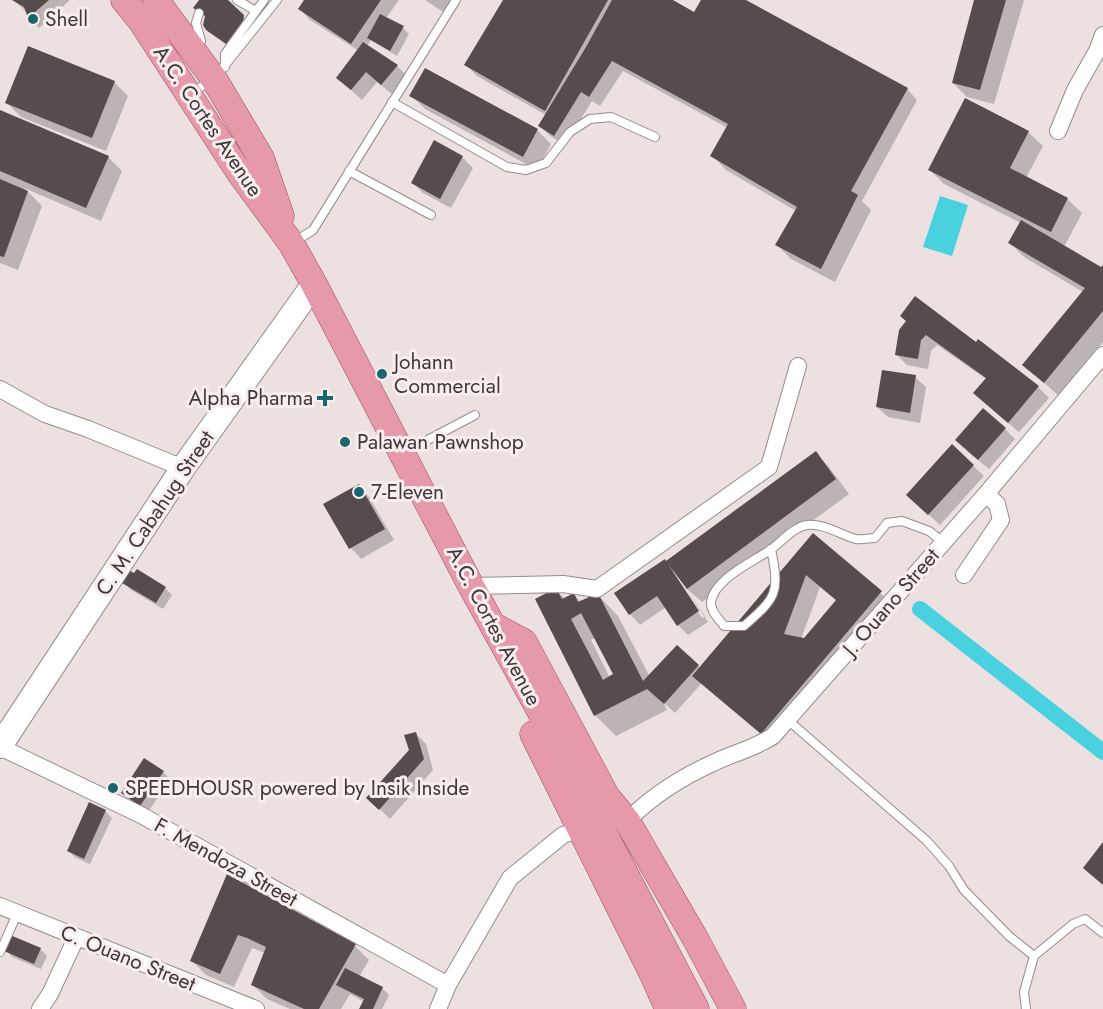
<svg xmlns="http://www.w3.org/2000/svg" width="1103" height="1009" viewBox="0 0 1103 1009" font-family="Jost,sans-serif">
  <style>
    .water { fill: #4ad1e0 }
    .shadow { fill: #0003; fill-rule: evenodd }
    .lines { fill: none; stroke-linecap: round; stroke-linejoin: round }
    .canal { stroke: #4ad1e0; stroke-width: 16 }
    .building { fill: #564c4d; fill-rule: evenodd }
    .lane-casing { stroke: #978b8c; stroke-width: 10 }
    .street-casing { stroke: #978b8c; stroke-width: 18 }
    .secondary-casing { stroke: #978b8c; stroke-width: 26 }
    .primary-casing { stroke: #a04c5c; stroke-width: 27 }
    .lane { stroke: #fff; stroke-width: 8 }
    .street { stroke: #fff; stroke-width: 16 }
    .secondary { stroke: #fff; stroke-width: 24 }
    .primary { stroke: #e69aa9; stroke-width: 26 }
    .poi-dot { fill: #1a666f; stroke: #faedee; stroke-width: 2 }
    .labels { text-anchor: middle; stroke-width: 6; stroke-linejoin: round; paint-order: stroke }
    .poi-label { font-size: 21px; fill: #3d3839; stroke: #faedee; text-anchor: start }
    .street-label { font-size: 21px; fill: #3d3839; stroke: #faedee }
  </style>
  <rect width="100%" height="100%" fill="#ece0e1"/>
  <!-- water -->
  <path class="water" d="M940,196L968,205L952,256L923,247Z"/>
  <!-- shadow -->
  <path class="shadow" d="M13,0H69V1L39,28L29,18L27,12Z
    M201,0H225L246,19L230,46L211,33Z
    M306,0H399L386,18L403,28L409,34L397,56L371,40L367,46L397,66L407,76L392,94L377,82L362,100L338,78L359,51L310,20L300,9Z
    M425,0H454L445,13Z
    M505,0H670L695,14L703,0H743L907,89L917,100L862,201L871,210L835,282L791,259L777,245L796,211L726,170L712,155L728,128L623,71L600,106L592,101L565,145L550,136L540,126L546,115L477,76L466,65Z
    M975,0H1024L994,104L967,97L953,83Z
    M114,82L128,96L106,151L21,117L7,103Z
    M411,95L537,130L551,144L537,170L425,109Z
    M966,100L1028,132L1043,146L1026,178L1067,199L1082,213L1064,247L1102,269L1103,268V342L1059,396L1024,365L1083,292L1024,257L1010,243L1021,223L944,184L930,170Z
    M0,111L108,157L122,171L101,221L24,188L42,206L18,270L0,263Z
    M434,142L462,157L473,168L451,208L423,193L412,182Z
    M900,330L976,344L978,341L1038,387L1049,398L1019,432L985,403L986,379L937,345L931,351L928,369L907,365L896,354Z
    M915,377L926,387L920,423L888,417L877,407Z
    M1005,429L1015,439L989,469L967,451Z
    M952,446L984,476L940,525L918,505Z
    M815,453L829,467L849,494L702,602L685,587L708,622L688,635L678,625L666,607L640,625L630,614L667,563ZM671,571H674L705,616L702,618Z
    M359,486L369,497L394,540L361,559L351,548L326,505Z
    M813,535L895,606L776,746L702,683L675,713L663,702L667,710L616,736L595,715L556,590L565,599L574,595L581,602L598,595L618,616L650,677L677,647L700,668ZM820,587L837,601L805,639H801ZM596,637L615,675L610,678L591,640Z
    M124,583L165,588L172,595L163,609L131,590Z
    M415,733L426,744L433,770L390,819L379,808L410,750Z
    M163,772L170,779L148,812L122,793Z
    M105,811L112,818L90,864L76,858L69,851Z
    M227,876L355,946L369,960L359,977L382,988L389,995L382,1009H361L364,1002L350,994L341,1009H290L267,999L253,985L265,953L252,948L234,987L206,975L192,961Z
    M40,949L47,956L41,969L12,957L6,950Z"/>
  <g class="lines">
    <!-- canal -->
    <path class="canal" d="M920,609L1103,752"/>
  </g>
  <!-- building -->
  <path class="building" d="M12,0H49L28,18L24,7Z
    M199,0H228L244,15L243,21L226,44L206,30L203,25L205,16L193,8Z
    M304,0H381L351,44L298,9Z
    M503,0H608L545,111L464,65Z
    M612,0H673L694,12L701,0H746L908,88L851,191L858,195L821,269L775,245L797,207L710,156L728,124L612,61L589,97L581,92L554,136L538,126L586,47Z
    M974,0H1006L980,90L952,83Z
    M380,14L404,26L390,51L367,38Z
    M363,42L398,65L381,85L366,72L351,90L336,78Z
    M28,46L115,81L92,138L5,103Z
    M425,68L538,129L523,157L409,96Z
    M965,98L1029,131L1010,168L1068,198L1051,232L928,170Z
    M0,110L109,156L86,208L0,171Z
    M434,140L463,156L440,199L411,183Z
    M0,179L28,191L4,257L0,256Z
    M1021,220L1101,267L1103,265V311L1044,383L1022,365L1085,288L1008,243Z
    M915,296L976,342L978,339L1039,386L1008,423L973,393L986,378L926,335L921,340L918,359L895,355L899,330L906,321L900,316Z
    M882,370L916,375L910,413L876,407Z
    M983,408L1006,428L978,460L955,440Z
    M952,444L974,465L928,515L906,495Z
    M816,451L836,479L687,589L668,564L699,611L677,626L657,596L629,615L614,593L665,559L666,561Z
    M359,484L385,529L349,549L323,504Z
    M813,533L882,591L761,734L692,676ZM806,575L836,600L804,638L784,634Z
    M137,569L166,587L156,603L122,583L130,571L134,573Z
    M556,588L562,599L574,593L578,602L598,593L643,681L677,645L699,665L664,704L647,689L594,716L535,599ZM581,613L613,674L603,680L571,619Z
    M416,732L424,759L379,810L366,798L409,750L404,735Z
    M144,758L164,771L140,806L121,793Z
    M89,802L106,810L84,859L67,851Z
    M1103,842V885L1083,868Z
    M227,874L356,944L319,1009H304L251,985L266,947L247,938L238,935L220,974L190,961Z
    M10,935L41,948L34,964L4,951Z
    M345,968L383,987L373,1009H359L364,999L336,985Z"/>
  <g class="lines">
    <!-- lane casing -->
    <g class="lane-casing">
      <path id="lane" d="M237,0L256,11
        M193,46L201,41L196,23L199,13
        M225,67V54L264,0
        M191,93L214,79L277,0
        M392,102L507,167L526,170L546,163L570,132L590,119L611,117L655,137
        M349,171L431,215
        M294,242L313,230L456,0
        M405,452L475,415
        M771,549C780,593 777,597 744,626H724C719,619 710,611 711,602C714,578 757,560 773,548C783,540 794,527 807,525C824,523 841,535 856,539C862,540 869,538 875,538L887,523L902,521L929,531L943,542
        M789,721L927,841L949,866L964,890L1009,936L1034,956L1024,992L1026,1009
        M0,952L17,914
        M1034,956L1073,924L1085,919L1103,933"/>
    </g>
    <!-- street casing -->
    <g class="street-casing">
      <path id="street" d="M1058,131L1075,90L1097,51L1103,35
        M0,389L45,414L88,429L183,468
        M964,575L1001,520L997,504L986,494
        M471,586L563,584L597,589L769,467L798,366
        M0,747L141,815L448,985
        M627,821C651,797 682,777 713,763C733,753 754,749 773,736L986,494L1103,355
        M0,906L256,1009
        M40,1009L50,994L76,938
        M438,1009L448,985L510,878L563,835L581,829"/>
    </g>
    <!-- secondary casing -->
    <g class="secondary-casing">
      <path id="secondary" d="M0,746L183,468L314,284"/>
    </g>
    <!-- primary casing -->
    <g class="primary-casing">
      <path id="primary" d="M124,0L141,21L239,172L291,243L314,284L471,586L540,711L696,1009
        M156,0L214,79L261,158L281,216
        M494,626L524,642L607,797L627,821L695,938L733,1009
        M533,734L654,977L668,1009"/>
    </g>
    <!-- lane -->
    <use href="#lane" class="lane"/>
    <!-- street -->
    <use href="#street" class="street"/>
    <!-- secondary -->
    <use href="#secondary" class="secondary"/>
    <!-- primary -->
    <use href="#primary" class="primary"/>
  </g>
  <!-- markers -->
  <g class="poi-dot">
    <circle cx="33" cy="19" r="6"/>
    <circle cx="382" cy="374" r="6"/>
    <path d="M322 389h6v6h6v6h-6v6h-6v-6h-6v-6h6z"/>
    <circle cx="345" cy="442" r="6"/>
    <circle cx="359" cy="492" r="6"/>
    <circle cx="113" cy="788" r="6"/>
  </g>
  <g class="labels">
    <!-- poi labels -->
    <g class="poi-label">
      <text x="45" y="26">Shell</text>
      <text x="394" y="369">Johann<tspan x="394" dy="24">Commercial</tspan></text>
      <text x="313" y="405" text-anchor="end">Alpha Pharma</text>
      <text x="357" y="449">Palawan Pawnshop</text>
      <text x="371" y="499">7-Eleven</text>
      <text x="125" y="795">SPEEDHOUSR powered by Insik Inside</text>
    </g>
    <!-- street labels -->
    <g class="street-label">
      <text transform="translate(208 121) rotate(56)" y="7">A.C. Cortes Avenue</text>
      <text transform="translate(155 513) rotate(-56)" y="7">C. M. Cabahug Street</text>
      <text transform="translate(891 602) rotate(-49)" y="7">J. Ouano Street</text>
      <text transform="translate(494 626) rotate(62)" y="7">A.C. Cortes Avenue</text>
      <text transform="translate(226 862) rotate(29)" y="7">F. Mendoza Street</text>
      <text transform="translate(128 958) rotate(22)" y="7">C. Ouano Street</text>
    </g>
  </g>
</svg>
